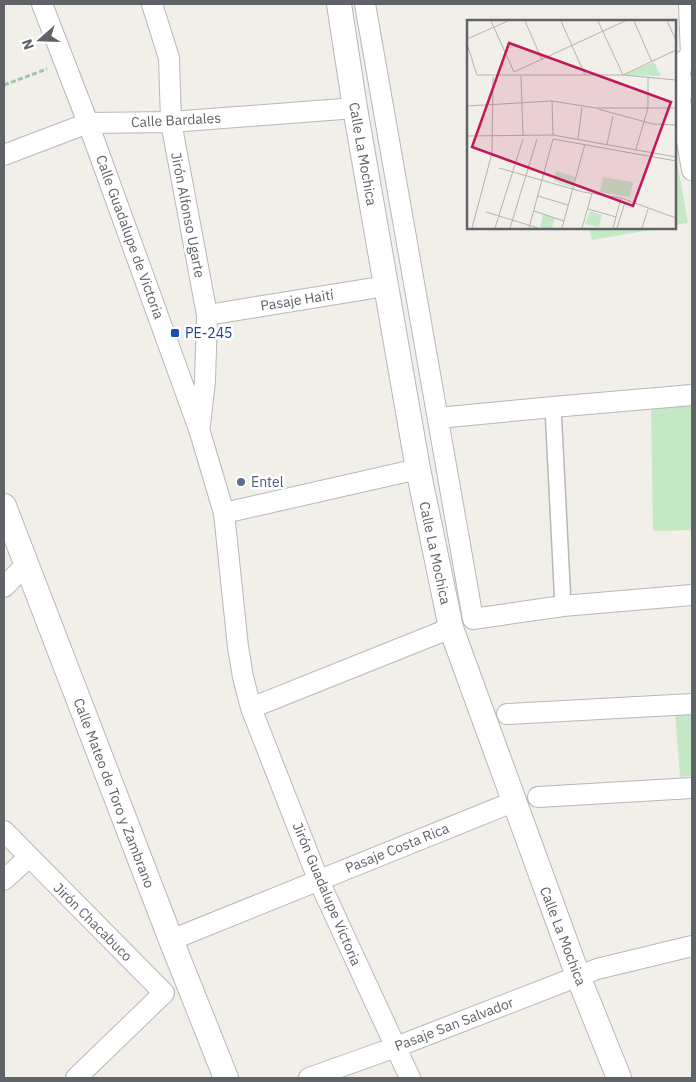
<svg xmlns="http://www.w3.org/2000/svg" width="696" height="1082" viewBox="0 0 696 1082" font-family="'IBM Plex Sans',sans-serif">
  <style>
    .green { fill: #c5e8c5 }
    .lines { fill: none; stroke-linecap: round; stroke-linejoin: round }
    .pedestrian-casing { stroke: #b5b8bc; stroke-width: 18 }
    .minor-casing { stroke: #b5b8bc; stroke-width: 22 }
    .tertiary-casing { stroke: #b5b8bc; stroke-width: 26 }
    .path { stroke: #9cc7a9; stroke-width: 3; stroke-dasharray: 5 2.5; stroke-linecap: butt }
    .pedestrian { stroke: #fff; stroke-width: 15 }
    .minor { stroke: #fff; stroke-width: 20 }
    .tertiary { stroke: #fff; stroke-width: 24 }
    .transit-dot { fill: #1a4fb4; stroke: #fff; stroke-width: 2 }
    .service-dot { fill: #5c6f8a; stroke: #fff; stroke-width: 2 }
    .labels { text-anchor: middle; stroke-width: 5; stroke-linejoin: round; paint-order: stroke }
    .street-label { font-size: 14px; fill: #5f6368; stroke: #fff }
    .transit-label { font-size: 14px; fill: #164399; stroke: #fff; text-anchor: start }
    .service-label { font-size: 14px; fill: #4e5e75; stroke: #fff; text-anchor: start }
    .inset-road { fill: none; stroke: #b3b3b1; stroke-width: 1 }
    .view { fill: #c2185b; fill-opacity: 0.15; stroke: #c2185b; stroke-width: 2.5 }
    .inset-edge { fill: none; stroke: #5f6368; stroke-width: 2.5 }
  </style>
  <rect width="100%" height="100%" fill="#f1efe8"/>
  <!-- green -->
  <path class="green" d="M675,151L688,223L675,225Z
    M589,228H662L592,240Z
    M692,403V530L653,531L651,405Z
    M692,711V776L680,777L675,712Z"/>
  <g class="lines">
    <!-- pedestrian casing -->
    <g class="pedestrian-casing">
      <path id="pedestrian" d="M553,407L563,606"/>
    </g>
    <!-- minor casing -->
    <g class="minor-casing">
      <path id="minor" d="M42,4L88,123L199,429L224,513L238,647L243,677L251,708L318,879L410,1078
        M152,4L169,58L171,122L207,315L205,381L200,425
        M365,4L473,619L563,606L692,595
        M689,4L691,57L682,62L678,88L692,170
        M4,155L88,123L171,122L355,108
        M207,315L386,286
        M438,418L553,407L692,395
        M224,513L418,469
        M4,587L26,565
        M251,708L451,628
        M507,714L692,704
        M538,797L692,788
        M4,831L164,993
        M4,880L29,857
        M171,940L513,802
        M76,1078L164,993
        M309,1078L396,1047L597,969L692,946"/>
    </g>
    <!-- tertiary casing -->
    <g class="tertiary-casing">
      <path id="tertiary" d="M339,4L355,108L418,469L451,628L578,976L619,1078
        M691,57H692
        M678,88L692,87
        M4,506L171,940L226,1078"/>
    </g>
    <!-- path -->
    <path class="path" d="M4,85L47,69"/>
    <!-- pedestrian -->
    <use href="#pedestrian" class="pedestrian"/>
    <!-- minor -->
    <use href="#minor" class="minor"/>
    <!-- tertiary -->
    <use href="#tertiary" class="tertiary"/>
  </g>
  <!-- markers -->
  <rect class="transit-dot" x="170" y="328" width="10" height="10" rx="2.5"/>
  <circle class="service-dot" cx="241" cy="482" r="5"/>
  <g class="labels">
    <!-- street labels -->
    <g class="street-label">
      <text transform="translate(176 120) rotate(-3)" y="5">Calle Bardales</text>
      <text transform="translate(363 154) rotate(80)" y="5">Calle La Mochica</text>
      <text transform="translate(188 215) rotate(79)" y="5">Jirón Alfonso Ugarte</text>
      <text transform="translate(130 237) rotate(70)" y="5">Calle Guadalupe de Victoria</text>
      <text transform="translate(297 300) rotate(-9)" y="5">Pasaje Haití</text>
      <text transform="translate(435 553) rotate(78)" y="5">Calle La Mochica</text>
      <text transform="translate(114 793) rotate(69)" y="5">Calle Mateo de Toro y Zambrano</text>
      <text transform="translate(397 848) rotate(-22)" y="5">Pasaje Costa Rica</text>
      <text transform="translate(327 894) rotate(67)" y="5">Jirón Guadalupe Victoria</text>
      <text transform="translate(93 922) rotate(45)" y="5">Jirón Chacabuco</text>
      <text transform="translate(563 936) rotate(69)" y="5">Calle La Mochica</text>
      <text transform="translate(454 1024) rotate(-21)" y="5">Pasaje San Salvador</text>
    </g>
    <!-- transit labels -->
    <g class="transit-label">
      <text x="185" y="338">PE-245</text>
    </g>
    <!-- service labels -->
    <g class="service-label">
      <text x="251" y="487">Entel</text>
    </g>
  </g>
  <!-- overview -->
  <g transform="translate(467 20)">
    <rect width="209" height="209" fill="#f1efe8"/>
    <path d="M187,42L194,56L156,55ZM89,151L108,157L105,167L86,161ZM136,157L166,162L163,177L133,172ZM123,191L135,195L132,207L118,204ZM76,194L88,198L85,208H73Z" fill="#c5e8c5"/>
    <path class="inset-road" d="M24,1L47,52M58,1L75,40M94,1L118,55M131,1L156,55L209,30M167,1L185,42M200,1L209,20M0,19L41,1M0,24L10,55M47,52L158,1M10,55H156L209,60M54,56L56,115M85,81L86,115M0,86L85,81L129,88H209M131,89L186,104L209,105M0,116L86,115L209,137M111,119L115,87M140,124L146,96M169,129L181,88V57M32,148L116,172L154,178L209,198M71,176L101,185M121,189L149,197M67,191L97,201M19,192L71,208M5,208L25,133L26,57M28,208L56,119M43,208L70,119M62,208L86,119L209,141M95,208L118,124M115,208L125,173M146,208L154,178M150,208L158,182M175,208L181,189"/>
    <path class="view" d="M42,23L204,82L166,186L5,127Z"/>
    <rect width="209" height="209" class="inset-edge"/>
  </g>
  <!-- border -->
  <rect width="696" height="1082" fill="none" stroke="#5f6368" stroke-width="10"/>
  <!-- north arrow -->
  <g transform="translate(40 40) rotate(250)" stroke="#ffffff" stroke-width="4" paint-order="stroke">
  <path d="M0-4L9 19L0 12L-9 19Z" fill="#5f6368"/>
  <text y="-8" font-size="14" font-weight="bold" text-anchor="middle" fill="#5f6368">N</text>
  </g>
</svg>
